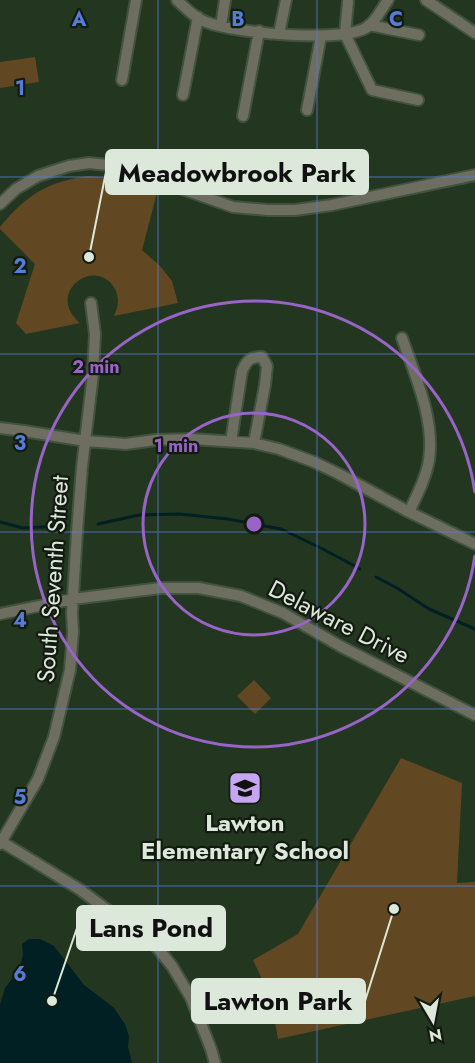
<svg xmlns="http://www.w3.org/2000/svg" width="475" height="1063" viewBox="0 0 475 1063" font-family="Jost,sans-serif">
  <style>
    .green { fill: #614823 }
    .water { fill: #012023 }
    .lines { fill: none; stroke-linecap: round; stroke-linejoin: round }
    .stream { stroke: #012023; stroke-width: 3 }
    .minor-casing { stroke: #41523e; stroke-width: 14 }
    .minor { stroke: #6d6d60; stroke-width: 10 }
    .grid { fill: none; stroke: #567cd9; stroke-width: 1.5; stroke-opacity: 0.55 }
    .ring { fill: none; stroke: #9864c7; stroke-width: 3 }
    .labels { text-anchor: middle; stroke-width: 4.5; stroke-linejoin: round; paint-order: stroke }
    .street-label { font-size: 24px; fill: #dce8da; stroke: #131b11 }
    .poi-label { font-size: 24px; font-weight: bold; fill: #dce8da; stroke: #131b11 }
    .grid-label { font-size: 20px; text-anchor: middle; font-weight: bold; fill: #567cd9; stroke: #131b11; stroke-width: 4.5; stroke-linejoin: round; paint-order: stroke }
    .centre { fill: #9864c7; stroke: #131b11; stroke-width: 3 }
    .ring-label { font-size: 18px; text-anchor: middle; font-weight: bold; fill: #9864c7; stroke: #131b11; stroke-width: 4.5; stroke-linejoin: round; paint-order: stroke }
    .leader { fill: none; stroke: #dce8da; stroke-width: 2 }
    .callout-dot { fill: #dce8da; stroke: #131b11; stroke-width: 2 }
    .callout { fill: #dce8da; stroke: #dce8da; stroke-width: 2 }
    .callout-label { font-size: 26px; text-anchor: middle; font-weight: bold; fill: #111 }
  </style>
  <rect width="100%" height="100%" fill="#233620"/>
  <!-- green -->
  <path class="green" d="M35,57L39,82L0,88V62Z
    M88,176C114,178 133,182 157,193L142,250L160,266L172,281L178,303L114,316C118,307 120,299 115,289C96,255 44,293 80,323L26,334L16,323L35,264L0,229V227C26,195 47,182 88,176Z
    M254,680L271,698L255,714L237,696Z
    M401,758L462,783L457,883L475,882V996L278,1039L271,999L253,960L298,934Z"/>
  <!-- water -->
  <path class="water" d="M29,939H40L54,946L84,985L113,1007L125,1024L129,1036L128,1047L132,1063H0V1005L5,988L18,971L23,956L22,944Z"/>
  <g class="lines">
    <!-- stream -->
    <path class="stream" d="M0,522L23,528L60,526
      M98,524L139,515L179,514L228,519L281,529L323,549L360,569
      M376,577L397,588L429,609L475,629"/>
    <!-- minor casing -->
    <g class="minor-casing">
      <path id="minor" d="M177,0C184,7 197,19 206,22C234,33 346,44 369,26C377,19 382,8 388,0
        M426,0L475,33
        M348,2L345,34L372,90L418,100
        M369,25L419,35
        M221,26L225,0
        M279,34L286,0
        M122,80L136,0
        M183,95L198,17
        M307,110L321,36
        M243,116L259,31
        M0,204L16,189L38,176L69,166L89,163L117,166L233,207L268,210H295L332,205L475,175
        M402,338C415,375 435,420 429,460C426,478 417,495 409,512
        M0,428L24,431L86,441L126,444L155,440L192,439L254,443L279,449L314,462L339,474L409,512L475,544
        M231,441L242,371C247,360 250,357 262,357L267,366L265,385L254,443
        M0,614L73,599L161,588H199L241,596L283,613L340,646L475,715
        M2,842L79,889L155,945L172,966L191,998L211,1049L215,1063
        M0,844L38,779L54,737L70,670L73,632L72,613L77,532L82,467L93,374L95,334L91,303"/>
    </g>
    <!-- minor -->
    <use href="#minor" class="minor"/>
  </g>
  <!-- grid -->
  <path class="grid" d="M158,0V1063M317,0V1063M0,177H475M0,354H475M0,532H475M0,709H475M0,886H475"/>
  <!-- distance rings -->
  <g class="ring">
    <circle cx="254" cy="524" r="111"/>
    <path d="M475 555A223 223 0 1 1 475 493"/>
  </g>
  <!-- icons -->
  <defs>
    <g id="school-square" transform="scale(1.725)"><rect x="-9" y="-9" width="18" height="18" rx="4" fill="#c6a6f0" stroke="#131b11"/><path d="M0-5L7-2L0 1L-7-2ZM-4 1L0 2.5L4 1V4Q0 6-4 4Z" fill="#111"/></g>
  </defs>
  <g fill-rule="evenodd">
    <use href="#school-square" x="245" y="788"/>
  </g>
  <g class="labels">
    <!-- street labels -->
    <g class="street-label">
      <text transform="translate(53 579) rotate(-86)" y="8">South Seventh Street</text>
      <text transform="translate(339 622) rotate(27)" y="8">Delaware Drive</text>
    </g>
    <!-- poi labels -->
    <g class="poi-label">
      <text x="245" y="831">Lawton<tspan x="245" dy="28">Elementary School</tspan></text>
    </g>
  </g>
  <g class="grid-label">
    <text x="79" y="26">A</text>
    <text x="238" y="26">B</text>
    <text x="396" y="26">C</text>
    <text x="20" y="95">1</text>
    <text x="20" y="273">2</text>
    <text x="20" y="450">3</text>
    <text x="20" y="627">4</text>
    <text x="20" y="804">5</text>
    <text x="20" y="981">6</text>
  </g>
  <circle cx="254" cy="524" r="9" class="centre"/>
  <g class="ring-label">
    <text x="96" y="373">2 min</text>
    <text x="176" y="452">1 min</text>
  </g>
  <!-- callouts -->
  <path class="leader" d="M89 257L106 172M52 1001L77 928M394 909L365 1001"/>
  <g class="callout-dot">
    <circle cx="89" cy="257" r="6"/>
    <circle cx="52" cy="1001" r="6"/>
    <circle cx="394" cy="909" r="6"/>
  </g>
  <g class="callout">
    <rect x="106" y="150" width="262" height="44" rx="6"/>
    <rect x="77" y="906" width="148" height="44" rx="6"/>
    <rect x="192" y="979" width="173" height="44" rx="6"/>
  </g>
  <g class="callout-label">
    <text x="237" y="182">Meadowbrook Park</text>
    <text x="151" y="937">Lans Pond</text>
    <text x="278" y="1010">Lawton Park</text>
  </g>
  <!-- north arrow -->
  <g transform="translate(433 1021) rotate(170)" stroke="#131b11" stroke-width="4.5" paint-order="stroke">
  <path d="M0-4.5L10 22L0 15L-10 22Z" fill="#dce8da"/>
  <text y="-9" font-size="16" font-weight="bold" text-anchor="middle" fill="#dce8da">N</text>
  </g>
</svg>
